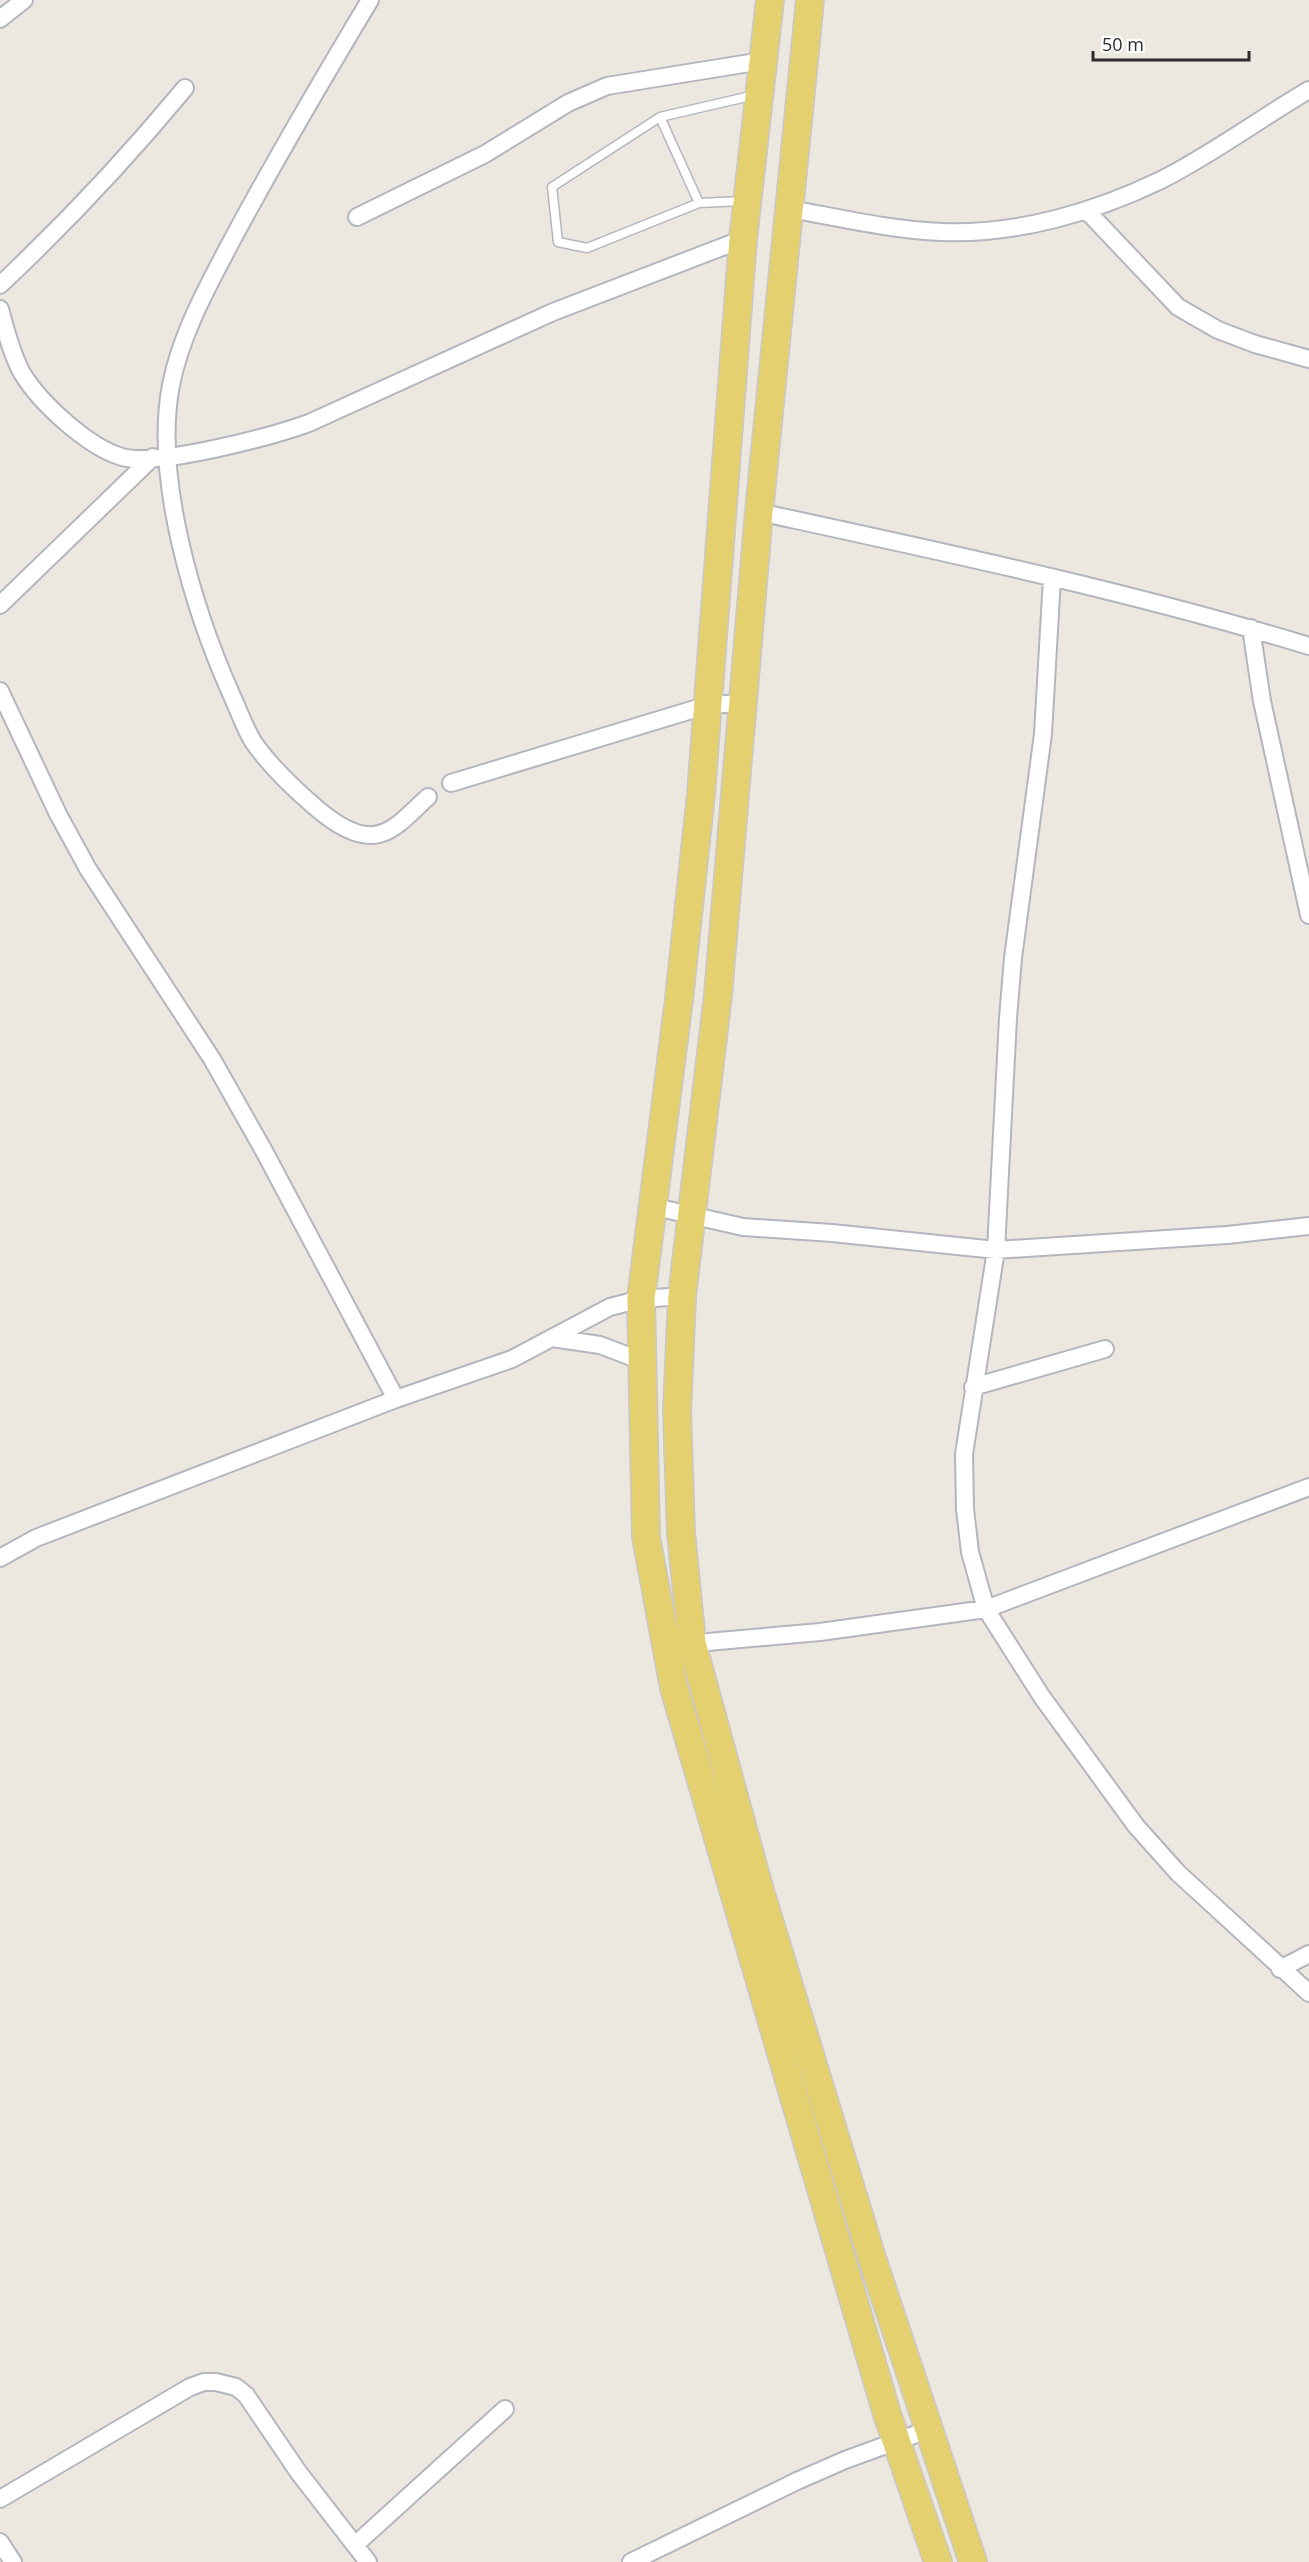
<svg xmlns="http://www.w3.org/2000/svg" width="1309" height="2562" viewBox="0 0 1309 2562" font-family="'Open Sans',sans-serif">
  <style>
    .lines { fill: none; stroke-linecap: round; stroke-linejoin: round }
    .service-casing { stroke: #b4b5be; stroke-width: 11 }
    .minor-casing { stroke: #b4b5be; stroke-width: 20 }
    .primary-casing { stroke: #c8c8c8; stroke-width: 30 }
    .service { stroke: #fff; stroke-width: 8 }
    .minor { stroke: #fff; stroke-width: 16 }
    .primary { stroke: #e4d06e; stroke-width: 27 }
  </style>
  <rect width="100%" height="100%" fill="#ece8e0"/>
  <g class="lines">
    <!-- service casing -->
    <g class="service-casing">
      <path id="service" d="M660,117L699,203
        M743,201L699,203L587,248L558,242L552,187L660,117L755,95"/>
    </g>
    <!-- minor casing -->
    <g class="minor-casing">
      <path id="minor" d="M370,0C322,80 275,160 231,242C207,288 181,334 171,385C153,478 194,611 232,696C239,711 245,729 254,743C271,767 292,787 314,806C330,820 357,840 379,834C397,830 414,809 428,797
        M0,19L24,0
        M790,209C840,218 891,230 942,232C1017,235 1095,212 1161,180C1213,154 1259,119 1309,90
        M1087,211L1178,307L1218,330L1255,344L1309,359
        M357,217L485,154L568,103L607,86L762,61
        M0,285C66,223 127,158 185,88
        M0,309C6,330 11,353 22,373C40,403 88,447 122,457C158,467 273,436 309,423L553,312L743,239
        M759,512C943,552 1128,591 1309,646
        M1052,578L1043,734L1013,958L1008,1018L996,1250L964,1454L965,1509L970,1552L986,1609L1042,1697L1136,1826L1178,1873L1309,1993
        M0,605L153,457
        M1251,628L1262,701L1309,915
        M0,691L58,814L88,869L212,1059L264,1151L396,1399
        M451,783L708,705L744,703
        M651,1206L743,1227L832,1233L996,1250L1227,1235L1309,1226
        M552,1338L600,1345L642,1361
        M973,1387L1105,1349
        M0,1558L36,1538L396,1399L512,1359L610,1307L641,1299L682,1296
        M685,1644L820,1632L986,1609L1309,1487
        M1280,1969L1309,1954
        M0,2499L190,2387L204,2382H216L236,2387L246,2395L299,2473L368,2562
        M0,2542L13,2562
        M355,2545L505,2409
        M631,2562L797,2481L845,2460L930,2429"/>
    </g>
    <!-- primary casing -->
    <g class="primary-casing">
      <path id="primary" d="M770,0L743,239L701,794L679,999L641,1299L646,1537L674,1688L887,2414L938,2562
        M810,0L759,512L718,995L682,1296L677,1411L681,1533L692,1643L758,1884L872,2258L973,2562"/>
    </g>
    <!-- service -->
    <use href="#service" class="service"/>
    <!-- minor -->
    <use href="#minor" class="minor"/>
    <!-- primary -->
    <use href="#primary" class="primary"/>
  </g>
  <!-- scale -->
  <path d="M1093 51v9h156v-9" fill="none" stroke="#2c2c2c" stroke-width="3"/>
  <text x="1102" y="51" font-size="18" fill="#2c2c2c" stroke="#ffffff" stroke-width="4.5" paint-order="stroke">50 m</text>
</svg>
